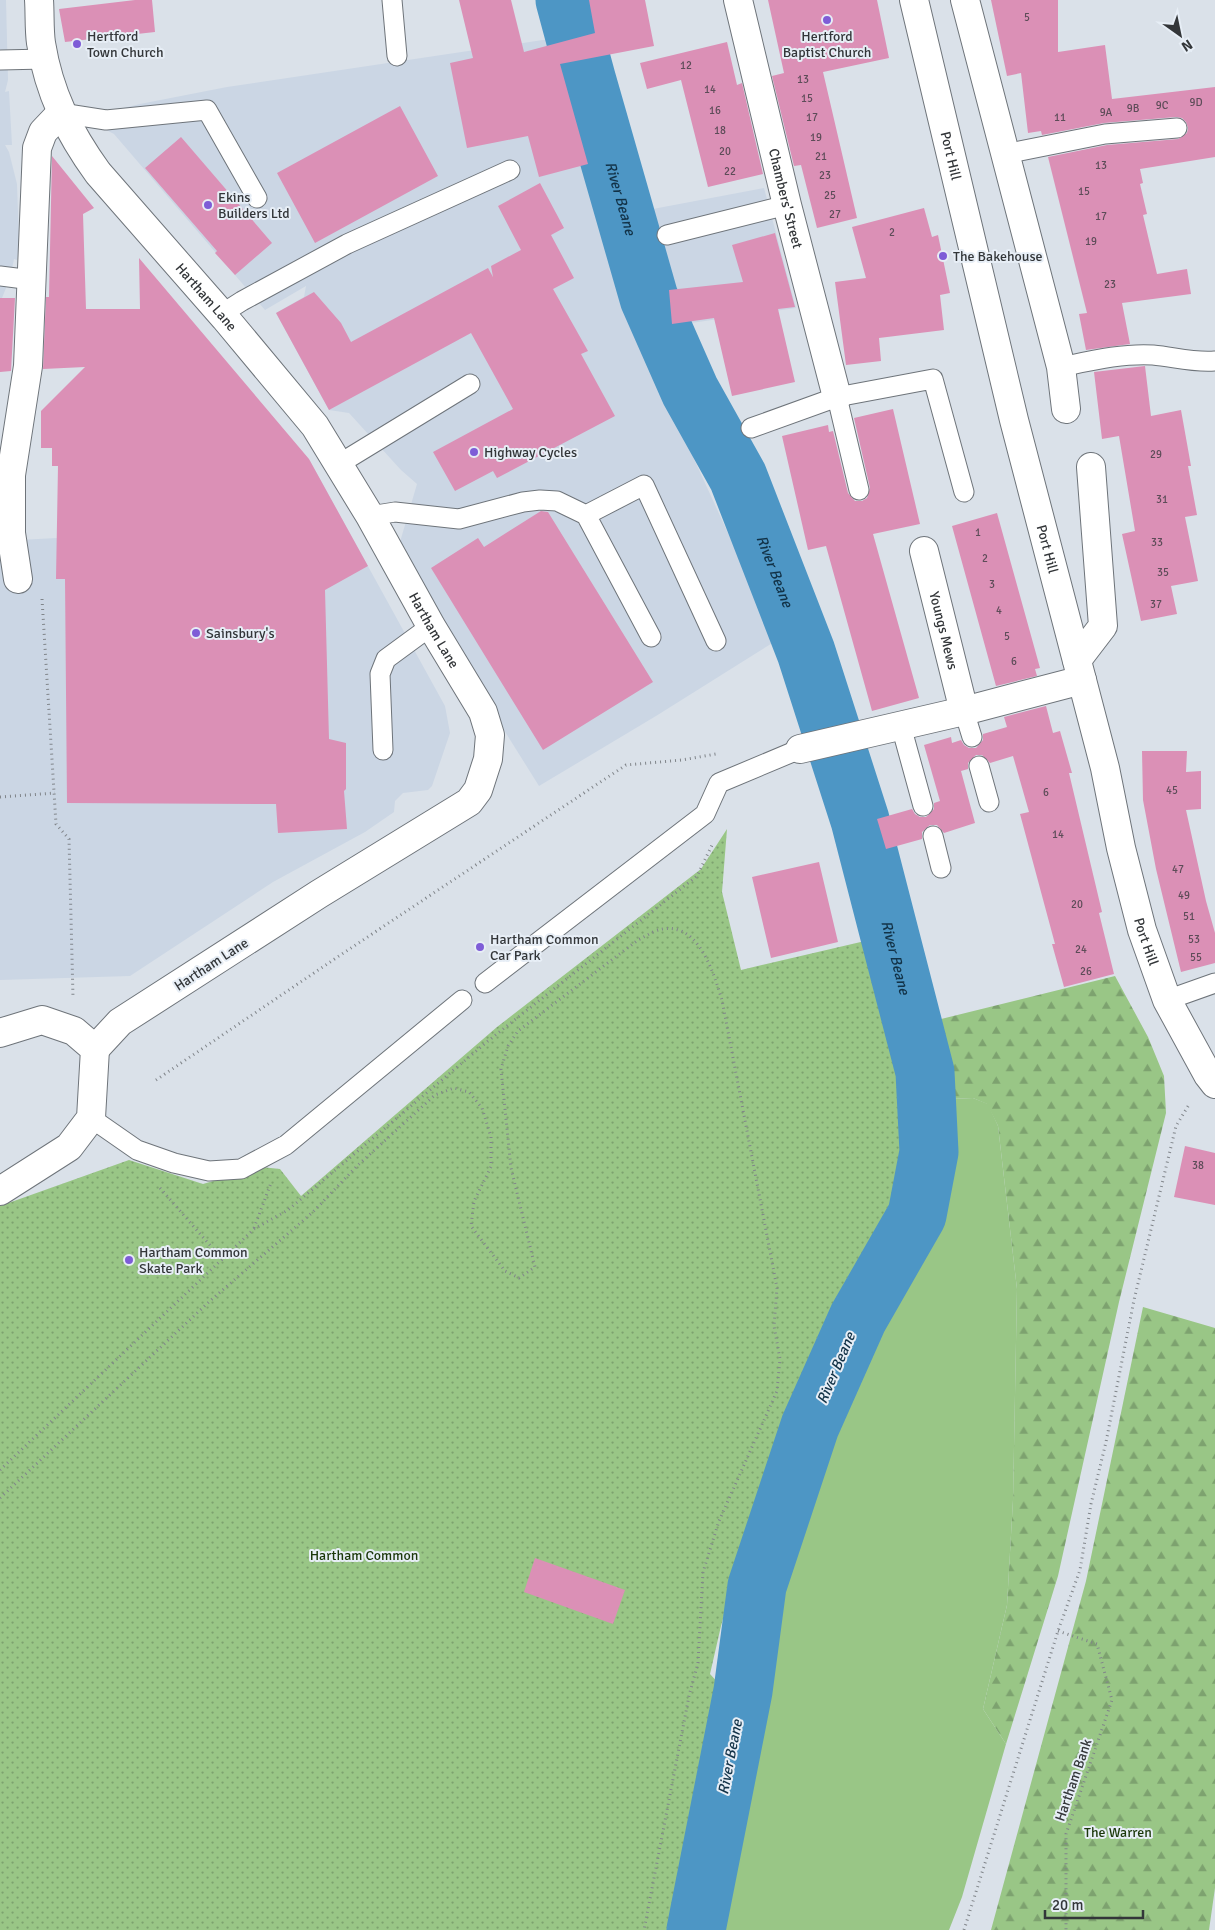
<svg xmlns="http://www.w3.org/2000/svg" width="1215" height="1930" viewBox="0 0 1215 1930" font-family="Signika,sans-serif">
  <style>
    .built { fill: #cbd6e4 }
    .green { fill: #99c686 }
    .forest { fill: url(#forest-firs) }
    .park { fill: url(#park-dots) }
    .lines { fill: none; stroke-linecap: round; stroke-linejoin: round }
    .river { stroke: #4d96c5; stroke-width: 59 }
    .building { fill: #db90b6 }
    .lane-casing { stroke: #6e747a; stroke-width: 21 }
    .street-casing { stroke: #6e747a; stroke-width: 30 }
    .secondary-casing { stroke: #6e747a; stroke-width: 30 }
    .path { stroke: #80858a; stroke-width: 3; stroke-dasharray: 1 4; stroke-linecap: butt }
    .lane { stroke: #fff; stroke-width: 19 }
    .street { stroke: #fff; stroke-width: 28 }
    .secondary { stroke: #fff; stroke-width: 28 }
    .poi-dot { fill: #7e5dd7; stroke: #e7eef6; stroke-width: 2 }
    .labels { text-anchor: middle; stroke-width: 4; stroke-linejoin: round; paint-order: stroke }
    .number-label { font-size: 11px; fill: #5d4c58 }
    .poi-label { font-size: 14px; fill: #333639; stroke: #e7eef6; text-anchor: start }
    .street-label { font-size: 14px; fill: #333639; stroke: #e7eef6 }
    .park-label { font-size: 14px; fill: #1b380a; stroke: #e7eef6 }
    .water-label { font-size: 15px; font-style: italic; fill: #123247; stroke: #e7eef6 }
  </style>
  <defs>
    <pattern id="forest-firs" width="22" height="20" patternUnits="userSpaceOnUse" patternTransform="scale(1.25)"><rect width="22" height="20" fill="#99c686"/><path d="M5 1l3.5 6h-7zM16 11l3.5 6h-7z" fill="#7da26f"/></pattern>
    <pattern id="park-dots" width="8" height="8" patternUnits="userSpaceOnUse" patternTransform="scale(1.25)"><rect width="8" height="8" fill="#99c686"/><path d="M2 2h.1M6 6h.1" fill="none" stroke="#7da26f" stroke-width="1.8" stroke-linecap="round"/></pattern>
  </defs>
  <rect width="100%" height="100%" fill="#dae1e9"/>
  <!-- built -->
  <path class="built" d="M0,0H6L8,80L5,92L9,91L12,145H5L9,152L17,184L19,241L17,260L14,259L10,278L2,298L3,361L0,372Z
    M556,38L602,215L644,350L777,640L656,716L539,786L409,578L400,542L417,484L401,470L349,413L329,410L276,313L304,297L306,286L265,310L114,134L83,118L140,104L227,87Z
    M764,188L796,308L670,326L637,212Z
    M310,461L445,706L450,733L432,786L428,790L403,793L395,801L394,812L365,832L273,882L130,976L0,980V541L57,538Z"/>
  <!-- green -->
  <path class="green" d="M973,1098L988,1104L998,1126L1017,1289L1013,1500L1007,1605L983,1709L1006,1744L962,1897L949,1930H720L723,1889L742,1819L779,1597L816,1479L859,1355L915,1260L942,1196L955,1141L950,1099Z"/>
  <!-- forest -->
  <path class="forest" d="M1115,976L1148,1037L1164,1076L1166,1113L1119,1302L1058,1576L1006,1744L983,1709L1007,1605L1013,1500L1017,1289L998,1126L987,1104L973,1098L950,1099L929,1022Z
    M1143,1307L1215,1328V1888L1209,1930H991L1086,1581Z"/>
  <!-- park -->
  <path class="park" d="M727,829L722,892L741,970L865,941L905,1097L904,1143L895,1195L879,1243L832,1319L744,1544L721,1626L710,1674L720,1685L723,1691L674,1930H0V1206L129,1160L203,1184L261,1167L280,1169L301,1196L497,1027L701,869Z"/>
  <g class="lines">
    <!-- river -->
    <path class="river" id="s1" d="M565,0L586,78L649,298L690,391L738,477L806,652L860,820L925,1072L929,1152L917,1215L858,1318L810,1426L757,1586L743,1691L696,1930"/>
  </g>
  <!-- building -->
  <path class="building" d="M135,0H152L155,32L65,42L59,9Z
    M459,0H511L524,52L595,33L589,0H645L654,46L560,64L588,164L539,177L528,136L467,148L450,63L473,58Z
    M768,0H877L889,58L823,72L857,218L817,228L801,165L794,166L772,76L784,73Z
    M991,0H1058V52L1105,45L1112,99L1215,87V157L1140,169L1143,183L1140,184L1147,214L1143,215L1157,274L1187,269L1191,294L1122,303L1130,344L1086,350L1079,314L1087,313L1048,157L1107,145L1178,139L1187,133L1188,128L1186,122L1182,118L1176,117L1104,123L1042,135L1041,131L1028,133L1021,73L1007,76Z
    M727,42L737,85L742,83L763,174L708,187L681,80L647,89L640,63Z
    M400,106L438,176L315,243L277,173Z
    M181,137L272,243L235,275L215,253L217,251L145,168Z
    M52,156L94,208L83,214L86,309H140L139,258L309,459L368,566L325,590L329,739L346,743V789L344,791L347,829L278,833L276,804L67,803L65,579H56L58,466H52V448H41V411L85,367L43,369L46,297H49Z
    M540,183L564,228L551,235L574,278L553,289L588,351L581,354L615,416L497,478L493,471L455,491L433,452L513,409L471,333L329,410L276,313L314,292L341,323L351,342L488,268L493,277L491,266L521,250L498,206Z
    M924,208L932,237L938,235L950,293L940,295L944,330L879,338L881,361L846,365L835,282L866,278L852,227Z
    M775,233L795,307L778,309L795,382L732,396L714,318L672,324L669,290L743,282L732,245Z
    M0,298H15L11,371L0,372Z
    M1145,366L1151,416L1181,410L1191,466H1188L1197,515L1185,517L1198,581L1171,586L1177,614L1141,621L1122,534L1135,531L1119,436L1102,439L1094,372Z
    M893,409L920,524L873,534L919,698L872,711L826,546L808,550L782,436L828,425L829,432L833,431L848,493L855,501H862L867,498L870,488L854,418Z
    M541,511L548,512L653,682L543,750L431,568L478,538L484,547Z
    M997,513L1040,668L1035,669L1037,676L996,686L952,526Z
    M1046,706L1053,733L1060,731L1072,773H1069L1102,912L1099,913L1114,974L1064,987L1052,944H1055L1020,814L1029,812L1013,756L990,763L982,755H976L968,763V769L961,771L975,823L944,833L937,825H930L922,832V839L886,849L877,819L912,809L915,814L920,817H926L934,809V803L940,801L924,745L951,737L952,743L961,740L964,745L969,748H976L983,740V734L1007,727L1004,717Z
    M1142,751H1187L1186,772L1201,771V809L1186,810L1206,901L1215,933V963L1181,972L1156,869L1143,800Z
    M819,862L838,942L771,958L752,877Z
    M1185,1146L1215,1153V1205L1174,1197Z
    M535,1558L625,1590L613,1624L524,1592Z"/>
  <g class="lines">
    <!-- lane casing -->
    <g class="lane-casing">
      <path id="lane" d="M392,0L397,56
        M0,60L45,59
        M61,113L106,120L207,110L257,198
        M1005,154L1105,134L1177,128
        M667,235L787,205
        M0,276L32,280
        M225,318L231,308L242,301L347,244L510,170
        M1061,367C1090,361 1123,353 1153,355C1174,357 1194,363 1215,361
        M837,397L859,490
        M751,428L837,397L933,379L964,492
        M339,464L470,384
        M586,515L651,637
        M370,516L395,512L459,519L523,502L540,500L557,501L586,515L644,485L716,641
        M964,711L972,737
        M901,726L923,806
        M383,750L380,674L386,659L431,626
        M979,766L989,802
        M933,836L941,868
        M485,983L705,814L719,783L800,749
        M1167,1000L1215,983
        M91,1118L137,1150L174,1163L209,1171L241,1169L286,1145L462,1000"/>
    </g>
    <!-- street casing -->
    <g class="street-casing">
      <g id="street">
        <path id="s2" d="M39,0C40,14 39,29 41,43C49,93 69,133 98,173L225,318L315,426L370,516L431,626L483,712L490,735L488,759L478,790L469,802L319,894L120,1022L95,1049"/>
        <path id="s3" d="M738,0L787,205L837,397"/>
        <path d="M965,0L1061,367L1066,409"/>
        <path id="s4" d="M924,551L964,711"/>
        <path d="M18,579L11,533V475L28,366L37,148L43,132L61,113"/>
        <path d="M1077,660L1103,626L1091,467"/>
        <path d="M800,749L964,711L1082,680"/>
        <path d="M0,1033L42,1020L74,1031L95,1049L91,1118L69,1147L0,1191"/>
      </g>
    </g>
    <!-- secondary casing -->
    <g class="secondary-casing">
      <g id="secondary">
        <path id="s5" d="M914,0L1014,420L1105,768L1121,848L1142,930L1167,1000L1208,1075L1215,1084"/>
      </g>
    </g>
    <!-- path -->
    <path class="path" d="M42,599L56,824L69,839L73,997
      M0,797L55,793
      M156,1080L339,956L626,765L682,760L716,754
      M160,1188L222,1259
      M254,1228L271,1183
      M0,1470L254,1229L288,1210L488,1041L697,876L713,843
      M0,1498L211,1300L313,1212L357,1166L435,1095L454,1088L469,1092L482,1108L491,1137V1167L474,1201L471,1226L505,1271L519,1278L535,1267L511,1168L501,1069L508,1046L518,1031L638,940C644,937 649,934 655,931C697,916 713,971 722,1000L777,1288L774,1326L780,1359L777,1391L719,1521L703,1572L698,1663L689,1696L644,1930
      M1058,1631L1097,1644L1112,1700L1066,1834V1930
      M964,1930L1058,1631L1080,1570L1091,1504L1106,1442L1134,1300L1176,1126L1190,1103"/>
    <!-- lane -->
    <use href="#lane" class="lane"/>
    <!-- street -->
    <use href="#street" class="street"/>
    <!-- secondary -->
    <use href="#secondary" class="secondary"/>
  </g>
  <!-- markers -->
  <g class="poi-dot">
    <circle cx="827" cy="20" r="5"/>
    <circle cx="77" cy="44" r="5"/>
    <circle cx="208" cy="205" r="5"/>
    <circle cx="943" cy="256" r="5"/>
    <circle cx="474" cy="452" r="5"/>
    <circle cx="196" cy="633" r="5"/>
    <circle cx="480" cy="947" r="5"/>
    <circle cx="129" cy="1260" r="5"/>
  </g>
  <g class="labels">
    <!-- number labels -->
    <g class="number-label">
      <text x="1027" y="21">5</text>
      <text x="686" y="69">12</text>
      <text x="803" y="83">13</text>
      <text x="710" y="93">14</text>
      <text x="807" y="102">15</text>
      <text x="1196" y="106">9D</text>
      <text x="1162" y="109">9C</text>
      <text x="1133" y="112">9B</text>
      <text x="715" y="114">16</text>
      <text x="1106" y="116">9A</text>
      <text x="812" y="121">17</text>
      <text x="1060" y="121">11</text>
      <text x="720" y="134">18</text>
      <text x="816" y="141">19</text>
      <text x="725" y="155">20</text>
      <text x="821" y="160">21</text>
      <text x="1101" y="169">13</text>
      <text x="730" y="175">22</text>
      <text x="825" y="179">23</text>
      <text x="1084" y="195">15</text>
      <text x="830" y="199">25</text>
      <text x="835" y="218">27</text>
      <text x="1101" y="220">17</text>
      <text x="892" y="236">2</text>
      <text x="1091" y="245">19</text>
      <text x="1110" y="288">23</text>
      <text x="1156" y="458">29</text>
      <text x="1162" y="503">31</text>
      <text x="978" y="536">1</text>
      <text x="1157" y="546">33</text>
      <text x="985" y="562">2</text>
      <text x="1163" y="576">35</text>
      <text x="992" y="588">3</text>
      <text x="1156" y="608">37</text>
      <text x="999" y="614">4</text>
      <text x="1007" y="640">5</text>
      <text x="1014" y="665">6</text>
      <text x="1172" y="794">45</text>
      <text x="1046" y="796">6</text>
      <text x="1058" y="838">14</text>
      <text x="1178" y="873">47</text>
      <text x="1184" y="899">49</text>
      <text x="1077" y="908">20</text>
      <text x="1189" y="920">51</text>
      <text x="1194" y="943">53</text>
      <text x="1081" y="953">24</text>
      <text x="1196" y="961">55</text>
      <text x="1086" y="975">26</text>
      <text x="1198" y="1169">38</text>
    </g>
    <!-- poi labels -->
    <g class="poi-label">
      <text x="87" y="41">Hertford<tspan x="87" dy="16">Town Church</tspan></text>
      <text x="827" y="41" text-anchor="middle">Hertford<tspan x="827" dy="16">Baptist Church</tspan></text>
      <text x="218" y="202">Ekins<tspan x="218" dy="16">Builders Ltd</tspan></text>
      <text x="953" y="261">The Bakehouse</text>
      <text x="484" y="457">Highway Cycles</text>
      <text x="206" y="638">Sainsbury's</text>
      <text x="490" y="944">Hartham Common<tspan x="490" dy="16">Car Park</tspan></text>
      <text x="139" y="1257">Hartham Common<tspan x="139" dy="16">Skate Park</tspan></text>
    </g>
    <!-- street labels -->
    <g class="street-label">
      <text dy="5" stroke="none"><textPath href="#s5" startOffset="160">Port Hill</textPath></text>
      <text dy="5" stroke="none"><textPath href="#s3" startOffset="204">Chambers' Street</textPath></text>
      <text dy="5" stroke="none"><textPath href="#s2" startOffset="351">Hartham Lane</textPath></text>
      <text dy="5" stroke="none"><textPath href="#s5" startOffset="565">Port Hill</textPath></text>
      <text dy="5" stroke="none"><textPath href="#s2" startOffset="756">Hartham Lane</textPath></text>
      <text dy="5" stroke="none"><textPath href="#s4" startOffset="82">Youngs Mews</textPath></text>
      <text dy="5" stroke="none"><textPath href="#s5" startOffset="970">Port Hill</textPath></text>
      <text transform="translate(211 964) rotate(-33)" y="5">Hartham Lane</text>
      <text transform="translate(1073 1780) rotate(-71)" y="5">Hartham Bank</text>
    </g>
    <!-- park labels -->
    <g class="park-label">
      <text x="364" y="1560">Hartham Common</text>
      <text x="1118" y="1837">The Warren</text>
    </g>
    <!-- water labels -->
    <g class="water-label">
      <text dy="5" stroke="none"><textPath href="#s1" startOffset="206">River Beane</textPath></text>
      <text dy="5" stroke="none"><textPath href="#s1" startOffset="611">River Beane</textPath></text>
      <text dy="5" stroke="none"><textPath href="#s1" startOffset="1016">River Beane</textPath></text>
      <text transform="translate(836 1368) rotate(-67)" y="5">River Beane</text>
      <text transform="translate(730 1757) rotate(-79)" y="5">River Beane</text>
    </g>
  </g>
  <!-- north arrow -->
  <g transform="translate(1180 35) rotate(147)" stroke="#e7eef6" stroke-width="4" paint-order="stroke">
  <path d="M0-4L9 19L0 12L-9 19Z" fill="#333639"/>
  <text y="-8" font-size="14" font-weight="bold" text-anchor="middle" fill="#333639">N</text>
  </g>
  <!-- scale -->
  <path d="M1045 1910v8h98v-8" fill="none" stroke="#333639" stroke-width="2.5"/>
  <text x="1052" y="1910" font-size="15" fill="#333639" stroke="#e7eef6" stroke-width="4" paint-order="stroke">20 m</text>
</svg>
